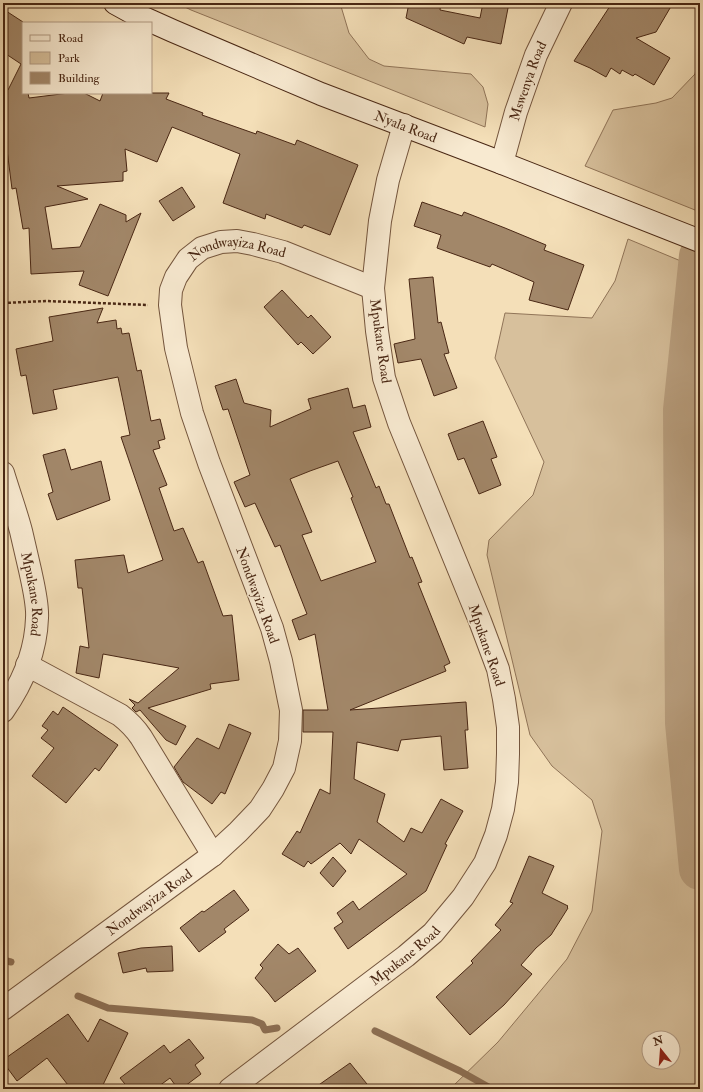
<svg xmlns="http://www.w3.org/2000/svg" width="703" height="1092" viewBox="0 0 703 1092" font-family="'IM FELL Double Pica',serif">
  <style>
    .green { fill: #d7c09c; stroke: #907458; fill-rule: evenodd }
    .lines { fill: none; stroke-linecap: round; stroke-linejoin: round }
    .stream { stroke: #8d7055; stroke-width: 7 }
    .river { stroke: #baa080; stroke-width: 42 }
    .building { fill: #a28769; stroke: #492714; fill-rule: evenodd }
    .street-casing { stroke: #74553d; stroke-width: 24 }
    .secondary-casing { stroke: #492714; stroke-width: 24 }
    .path { stroke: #492714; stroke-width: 2.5; stroke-dasharray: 3 2; stroke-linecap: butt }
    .street { stroke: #f8ead1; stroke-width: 22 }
    .secondary { stroke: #f8ead1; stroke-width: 22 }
    .labels { text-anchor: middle; stroke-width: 3; stroke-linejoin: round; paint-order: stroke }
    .street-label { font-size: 14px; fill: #492714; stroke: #f8ead1 }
  </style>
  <rect width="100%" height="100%" fill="#f4dfb8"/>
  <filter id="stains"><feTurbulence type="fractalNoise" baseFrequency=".005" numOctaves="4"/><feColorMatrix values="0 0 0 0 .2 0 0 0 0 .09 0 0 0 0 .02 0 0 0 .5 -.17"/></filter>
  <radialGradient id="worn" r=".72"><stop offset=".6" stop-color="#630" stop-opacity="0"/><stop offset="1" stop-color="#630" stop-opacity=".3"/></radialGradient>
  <!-- green -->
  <path class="green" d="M177,3H340L349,33L369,59L384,66L471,74L483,87L488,104L485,127L191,10Z
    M700,52V212L585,166L613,110L656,103L672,98L695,74Z
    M628,239L700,269V1089H450L498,1042L567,959L592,911L602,831L592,800L552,766L530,735L487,555L489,540L533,495L544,462L495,358L505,313L592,318L615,281ZM649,1038H673V1062H649Z"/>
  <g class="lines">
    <!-- stream -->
    <path class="stream" d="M3,960L11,962
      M78,996L108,1008L252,1020L262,1024L265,1030L277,1028
      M375,1031L460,1071L492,1089"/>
    <!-- river -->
    <path class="river" d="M700,256L684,410L686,723L700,869"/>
  </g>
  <!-- building -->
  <path class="building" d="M409,3H441L440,10L480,18L483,3H509L501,44L467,37L464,44L406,18Z
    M612,3H673L656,32L636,38L670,58L654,85L635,74L633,76L622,70L620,74L611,68L606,77L590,68L574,61Z
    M3,9L23,22V93H28L29,98L69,93H84L100,101L103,93H169L166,99L203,113L202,115L256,134L257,131L295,145L297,140L358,165L330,235L304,225L302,228L266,214L265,219L223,203L240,154L172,127L157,162L125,149L127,171L123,172V181L57,186L88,199L45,207L52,249L80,247L100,204L126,215V222L141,213L108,296L79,285L84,271L31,274L29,228L23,229L16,188L12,189L5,134H3V90H8L21,64L3,52Z
    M182,187L195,207L173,221L159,201Z
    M422,202L462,216L464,212L505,228L546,245L544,250L584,265L568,310L529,300L534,282L492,264L490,267L437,248L441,235L414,226Z
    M433,277L438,323L441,322L449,353L444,354L457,388L434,396L421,359L398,363L394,344L415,339L409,279Z
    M282,290L308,318L311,315L331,337L313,354L301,342L298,345L264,307Z
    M103,308L97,323L116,320L117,329L121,328L122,334L129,333L137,371L141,370L151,421L160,419L165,439L158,441L160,448L153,450L167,485L159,488L174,531L183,528L198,563L203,561L223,616L232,615L239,680L210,684L211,689L148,708L186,726L176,745L166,740L140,710L136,712L132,708L135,705L129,699L138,703L179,668L103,654L99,678L76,673L80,646L89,648L82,588H78L75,560L124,555L128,573L163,560L121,437L130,435L118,377L53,390L57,409L33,414L26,375L21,376L16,349L53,341L49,317Z
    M236,379L244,403L271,410L270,427L311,409L308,399L348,388L353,408L365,405L371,427L353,432L376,488L379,486L386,504H389L410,558L412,557L422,582L418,583L450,663L444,666L446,671L350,710L466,702L468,730H465L468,768L444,770L441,736L401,740L398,751L357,742L354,779L385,794L377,822L404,842L411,828L422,833L441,799L463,811L445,844L447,845L426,891L348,949L334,928L343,922L337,913L353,901L359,910L407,874L359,839L351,854L340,843L311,864L308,861L304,867L282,854L297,831L300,833L320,789L330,794L333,732H303V710H328L315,634L299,640L292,620L307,614L280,545L275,547L255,503L245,507L234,482L250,475L228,409L223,410L215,386ZM338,461L353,497L351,498L376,562L321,581L302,535L312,532L290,479L310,471Z
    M483,421L497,457L491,459L501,485L479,494L464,458L458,460L448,434Z
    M65,449L71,470L101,461L110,500L57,520L48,494L53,492L43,455Z
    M63,707L118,745L99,771L95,768L66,803L32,776L54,748L41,738L48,730L42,726L53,711L58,715Z
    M229,724L251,733L225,794L221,792L212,804L183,782L174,767L197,738L219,749Z
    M529,856L554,866L542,893L568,906L567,907L568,908L551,935L536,948L521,965L532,974L504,1005L470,1035L436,997L473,963L471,961L501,930L495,925L513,903L510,902Z
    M333,857L346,871L333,887L320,873Z
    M234,890L249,910L224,929L226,932L199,952L180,928L202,911L204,912Z
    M278,944L289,954L298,948L316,971L275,1002L269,994L255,978L263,968L260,965Z
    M172,946L173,971L147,972L146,968L123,973L118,953L141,948Z
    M68,1014L88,1042L100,1019L128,1033L101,1089H71L47,1058L17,1081L3,1062V1060Z
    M189,1039L204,1058L195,1065L201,1074L181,1089H178L170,1078L155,1089H129L120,1078L164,1045L170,1053Z
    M350,1063L371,1089H313Z"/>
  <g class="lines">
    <!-- street casing -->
    <g class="street-casing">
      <g id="street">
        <path id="s1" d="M502,163L516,112L536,55L561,3"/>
        <path id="s2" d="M3,473C9,493 16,512 21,531C24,544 27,557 30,570C33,584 38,604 37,618C36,651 22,684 3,711"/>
        <path d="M27,665L120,715C129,722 135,728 141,737L213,855"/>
        <path id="s3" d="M3,1009L213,855L238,832L260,809L273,789L284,768L290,741L291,710L281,661L272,628L209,463L192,413L176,348L170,305L171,290L176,277L188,259L202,248L221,242L237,241L253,244L283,252L373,288"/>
        <path id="s4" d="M230,1089L406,956L433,933L463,897L485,863L496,835L503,809L507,782L508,754V727L504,699L498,669L480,621L399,423L384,378L377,331L373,288L380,221L388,180L404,125"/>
      </g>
    </g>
    <!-- secondary casing -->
    <g class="secondary-casing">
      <g id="secondary">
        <path id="s5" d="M115,3L135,14L173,31L321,94L502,163L700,241"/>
      </g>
    </g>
    <!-- path -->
    <path class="path" d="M3,303L46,301L148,305"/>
    <!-- street -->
    <use href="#street" class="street"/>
    <!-- secondary -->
    <use href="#secondary" class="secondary"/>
  </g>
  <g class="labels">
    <!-- street labels -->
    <g class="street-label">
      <text dy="5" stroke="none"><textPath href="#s1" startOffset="86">Mswenya Road</textPath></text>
      <text dy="5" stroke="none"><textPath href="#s5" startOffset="316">Nyala Road</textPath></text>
      <text dy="5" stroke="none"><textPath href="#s3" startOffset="960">Nondwayiza Road</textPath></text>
      <text transform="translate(381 341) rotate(82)" y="5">Mpukane Road</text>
      <text dy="5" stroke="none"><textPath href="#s2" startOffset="125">Mpukane Road</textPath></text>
      <text transform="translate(258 595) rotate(70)" y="5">Nondwayiza Road</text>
      <text transform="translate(487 645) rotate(71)" y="5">Mpukane Road</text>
      <text dy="5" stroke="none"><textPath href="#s3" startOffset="181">Nondwayiza Road</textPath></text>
      <text dy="5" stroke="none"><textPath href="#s4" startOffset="220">Mpukane Road</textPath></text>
    </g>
  </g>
  <!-- margin -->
  <rect width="703" height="1092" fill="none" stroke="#f4dfb8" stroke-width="16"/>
  <rect x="4" y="4" width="695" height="1084" fill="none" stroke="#492714" stroke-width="2"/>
  <rect x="8" y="8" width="687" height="1076" fill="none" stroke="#492714"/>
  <!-- legend -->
  <rect x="22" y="22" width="130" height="72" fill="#f8ead1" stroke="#b29c85"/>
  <rect x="30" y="35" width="20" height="6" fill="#f8ead1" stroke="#b29c85"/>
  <text x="58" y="42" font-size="12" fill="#492714">Road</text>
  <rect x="30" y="52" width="20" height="12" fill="#d7c09c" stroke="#b29c85"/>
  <text x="58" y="62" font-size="12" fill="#492714">Park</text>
  <rect x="30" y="72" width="20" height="12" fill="#a28769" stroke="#b29c85"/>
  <text x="58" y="82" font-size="12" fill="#492714">Building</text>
  <!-- north arrow -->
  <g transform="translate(661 1050) rotate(343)"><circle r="19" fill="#f8ead1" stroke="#b29c85"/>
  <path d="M0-3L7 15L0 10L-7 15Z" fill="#8f2418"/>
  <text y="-6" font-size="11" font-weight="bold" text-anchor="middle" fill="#492714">N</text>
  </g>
  <rect width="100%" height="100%" filter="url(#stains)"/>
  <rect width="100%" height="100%" fill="url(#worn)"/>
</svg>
